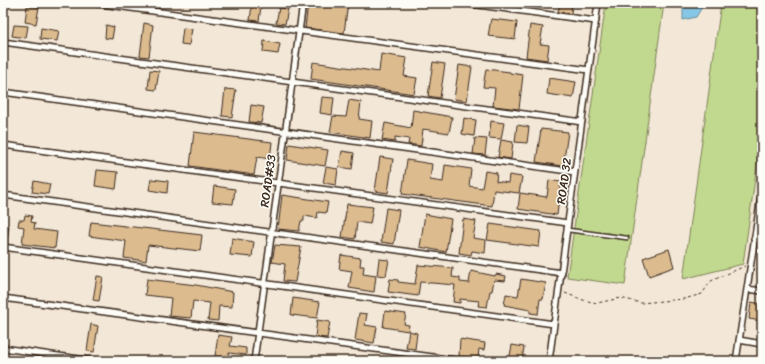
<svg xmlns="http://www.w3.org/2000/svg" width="765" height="364" viewBox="0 0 765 364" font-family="Sriracha,sans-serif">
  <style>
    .green { fill: #c1d98f; stroke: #7e8256 }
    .water { fill: #86c7e7; stroke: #688897 }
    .building { fill: #dcbb8f; stroke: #3b2a1e }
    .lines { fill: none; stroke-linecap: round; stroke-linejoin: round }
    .service-casing { stroke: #3b2a1e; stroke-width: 5.5 }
    .minor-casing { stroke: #3b2a1e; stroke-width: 8 }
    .path { stroke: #3b2a1e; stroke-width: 1; stroke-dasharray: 3 3; stroke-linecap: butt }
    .service { stroke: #fdfcf7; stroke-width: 2.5 }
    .minor { stroke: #fdfcf7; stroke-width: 5 }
    .labels { text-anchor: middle; stroke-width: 3; stroke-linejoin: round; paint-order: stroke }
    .street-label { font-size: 12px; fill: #3b2a1e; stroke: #fdfcf7 }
  </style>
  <rect width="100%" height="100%" fill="#f3e8d8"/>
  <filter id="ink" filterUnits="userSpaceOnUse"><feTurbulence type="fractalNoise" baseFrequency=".025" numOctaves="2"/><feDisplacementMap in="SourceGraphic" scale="8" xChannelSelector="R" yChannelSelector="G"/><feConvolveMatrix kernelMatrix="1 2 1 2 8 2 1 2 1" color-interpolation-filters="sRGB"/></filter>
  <g filter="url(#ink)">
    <!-- green -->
    <path class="green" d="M606,3H664L625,285L567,277Z
      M721,3H762V129L743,264L683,279Z"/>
    <!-- water -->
    <path class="water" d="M683,3H712L704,4L696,17L683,20Z"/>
    <!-- building -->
    <path class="building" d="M308,3H348L344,33L305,28Z
      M560,3H572L571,14L558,12Z
      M252,5L261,6L259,21L250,20Z
      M27,6L39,7L36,24L25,22Z
      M279,8L288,9L285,24L276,23Z
      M491,19L517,22L515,39L488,36Z
      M144,23L153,25L149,57L140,56Z
      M14,25L28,26L26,38L12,36Z
      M106,25L114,27L112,39L105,38Z
      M530,25L543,27L540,44L549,45L547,60L526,57Z
      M41,28L59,31L57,41L40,39Z
      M183,28L192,29L189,45L181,44Z
      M264,41L280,44L278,54L263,52Z
      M381,54L407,58L404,76L417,78L414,94L311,79L313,62L379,72Z
      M433,62L445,64L440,98L428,96Z
      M459,65L472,67L467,101L454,99Z
      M486,69L510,72V73L523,75L519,109L493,106L495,88L483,87Z
      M150,70L159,71L156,90L148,89Z
      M549,78L576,82L573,98L547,94Z
      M225,89L236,90L232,117L222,116Z
      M322,97L334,98L332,115L320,113Z
      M349,100L361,102L359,119L372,121L370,138L330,132L333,116L346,117Z
      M251,105L264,107L261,123L249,122Z
      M413,110L452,117L449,133L423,129L421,146L408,144L409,139L395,137V142L382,140L385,123L411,128Z
      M464,118L476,120L474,136L462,134Z
      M491,121L504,123L501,139L489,138Z
      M517,125L529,127L527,143L515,142Z
      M541,129L568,132L563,166L536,162Z
      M194,132L272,142L270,159L257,157L254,175L190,166Z
      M475,138L487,139L485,155L473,154Z
      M501,140L513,142L511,159L498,157Z
      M289,144L328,150L325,166L287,160Z
      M342,151L354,153L352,169L339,167Z
      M380,157L393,159L388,193L375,191Z
      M407,160L432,164L430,180L443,182L445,165L471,169L469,186L482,188L485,171L497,173L496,181L508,183L509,175L522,177L519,193L494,190L492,206L402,194Z
      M326,167L338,169L336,185L323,183Z
      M97,170L118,172L116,189L95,186Z
      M151,179L168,181L167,193L149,190Z
      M549,180L561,182L557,215L518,209L520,193L547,197Z
      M34,181L50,184L48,194L32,192Z
      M214,186L235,189L233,204L212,202Z
      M282,195L328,202L326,213L318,212L317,218L304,216V221H301L299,231L278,229Z
      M347,204L373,207L370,224L357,222L355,239L342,237Z
      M386,208L399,210L394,244L381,242Z
      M425,214L451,219L446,252L420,247Z
      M25,215L32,216L31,222L35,223L34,229L57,232L55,248L22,244L24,227L18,226L19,220H24Z
      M463,219L476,221L473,238L486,240L485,253L472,251L471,255L459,253Z
      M91,222L202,235L200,251L148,245L146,261L124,258L126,241L89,236Z
      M490,224L541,231L539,247L487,240Z
      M3,225L9,226L7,243H3Z
      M232,238L254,242L252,257L230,255Z
      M275,245L301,247L295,282L283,281L285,264L272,262Z
      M669,249L674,267L649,276L643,258Z
      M341,255L361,258L360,266H364L363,274L376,276L374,292L349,288L352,271L339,269Z
      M379,259L389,260L386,276L377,275Z
      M418,265L453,268L452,277L460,278V282L469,283L471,271L495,276L496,274L506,276L505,281L494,280L492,291H490L487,307L478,306L479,301L460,299V303L453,302L455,285L420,282L418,296L388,292L390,279L398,280V282L415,284Z
      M97,276L103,277L99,301L93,300Z
      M147,279L196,285L233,292L232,307L219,306L218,321L208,320L210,303L193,301L191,318L169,316L171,298L145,295Z
      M521,279L546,283L543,299H540L538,314L530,313V310L504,305L506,294L518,296Z
      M293,298L320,302L317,318L291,315Z
      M751,302L762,304L761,321L749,319Z
      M385,311L406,314L404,324L409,325L408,331L383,327Z
      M359,313L367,314L365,325L377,327L374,343L355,340Z
      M317,320L330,322L327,338L315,337Z
      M91,324L98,326L94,352L87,351Z
      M409,331L417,333L415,349L406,348Z
      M218,335L232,337L230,346L246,348V355L229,353V358L215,356Z
      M460,339L485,343L484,350L479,349L478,358L459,356Z
      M512,345L524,347L522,361H509Z"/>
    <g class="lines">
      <!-- service casing -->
      <g class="service-casing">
        <path id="service" d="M568,230L627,238"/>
      </g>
      <!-- minor casing -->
      <g class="minor-casing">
        <path id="minor" d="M94,3L589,70
          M463,3L596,21
          M3,18L5,3
          M3,42L582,122
          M3,92L575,172
          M3,145L568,223
          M3,195L562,273
          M754,239L762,240
          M3,247L554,324
          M747,289L762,291
          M3,298L462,361
          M739,340L762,344
          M3,348L93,361
          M254,361L303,3
          M549,361L598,3
          M736,361L762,190"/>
      </g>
      <!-- path -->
      <path class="path" d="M565,293L583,300L597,303L621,298L641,303L684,299L702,294L711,281L745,266"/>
      <!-- service -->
      <use href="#service" class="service"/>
      <!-- minor -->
      <use href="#minor" class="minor"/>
    </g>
  </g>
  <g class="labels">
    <!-- street labels -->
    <g class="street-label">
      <text transform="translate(268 181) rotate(-82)" y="4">ROAD#33</text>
      <text transform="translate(564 181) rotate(-82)" y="4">ROAD 32</text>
    </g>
  </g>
  <!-- margin -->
  <rect width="765" height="364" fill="none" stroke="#fdfcf7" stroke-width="16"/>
  <rect x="8" y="8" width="749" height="348" fill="none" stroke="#3b2a1e" stroke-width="1.5" filter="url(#ink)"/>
</svg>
